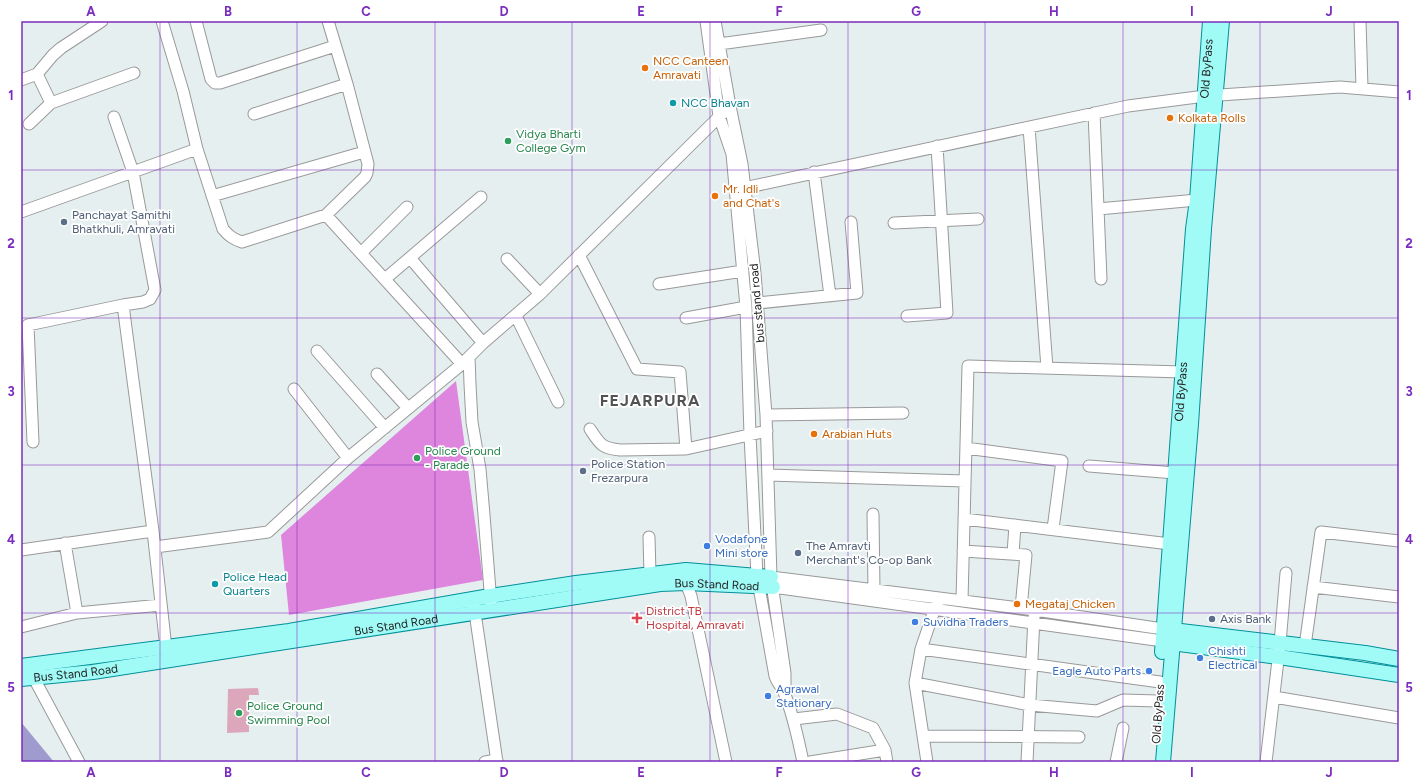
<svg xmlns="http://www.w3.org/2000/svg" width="1420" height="783" viewBox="0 0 1420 783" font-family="Figtree,sans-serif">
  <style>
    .forest { fill: #a09bcf }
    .pitch { fill: #de85dd }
    .water { fill: #dda7bb }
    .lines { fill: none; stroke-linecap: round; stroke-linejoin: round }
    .minor-casing { stroke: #999; stroke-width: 13 }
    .major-casing { stroke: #019099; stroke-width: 16 }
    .minor { stroke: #fff; stroke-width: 11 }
    .major { stroke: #a0fbf7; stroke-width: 14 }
    .grid { fill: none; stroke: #7b2cbf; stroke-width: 1; stroke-opacity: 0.55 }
    .food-dot { fill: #e8710a; stroke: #fff; stroke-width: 1.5 }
    .culture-dot { fill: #0f9aa8; stroke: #fff; stroke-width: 1.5 }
    .leisure-dot { fill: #2e9e5b; stroke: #fff; stroke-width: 1.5 }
    .service-dot { fill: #5c6f8a; stroke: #fff; stroke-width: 1.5 }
    .shop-dot { fill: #3f7fe0; stroke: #fff; stroke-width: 1.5 }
    .health-dot { fill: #e0444e; stroke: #fff; stroke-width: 1.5 }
    .labels { text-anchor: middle; stroke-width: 3.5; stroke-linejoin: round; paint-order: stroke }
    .food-label { font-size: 12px; fill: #c56008; stroke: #fff; text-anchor: start }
    .street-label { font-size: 12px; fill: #1f1f1f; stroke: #fff }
    .culture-label { font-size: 12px; fill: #0d838f; stroke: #fff; text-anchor: start }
    .leisure-label { font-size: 12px; fill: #27864d; stroke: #fff; text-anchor: start }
    .service-label { font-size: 12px; fill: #4e5e75; stroke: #fff; text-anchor: start }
    .shop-label { font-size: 12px; fill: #366cbe; stroke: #fff; text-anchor: start }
    .health-label { font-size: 12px; fill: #be3a42; stroke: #fff; text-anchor: start }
    .district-label { font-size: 16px; font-weight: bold; letter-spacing: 1px; fill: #525252; stroke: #fff }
    .neatline { fill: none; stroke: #7b2cbf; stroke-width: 1.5 }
    .grid-label { font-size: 13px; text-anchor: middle; font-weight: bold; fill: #7b2cbf }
  </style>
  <rect width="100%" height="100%" fill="#e6eff0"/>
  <!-- forest -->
  <path class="forest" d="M21,722L54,762H21Z"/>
  <!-- pitch -->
  <path class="pitch" d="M456,381L483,580L289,615L281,535Z"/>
  <!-- water -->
  <path class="water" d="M258,688L259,695H249V732L227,733L228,689Z"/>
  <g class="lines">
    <!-- minor casing -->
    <g class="minor-casing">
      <path id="minor" d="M162,21L183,91L197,149L223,229C229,236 233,239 242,242L326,215L365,177L367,173L368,164L347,84L328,21
        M196,21L211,79L215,83H220L335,46
        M706,21L719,116L732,154L746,307L750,435L757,576L775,676C777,683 783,688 785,695C794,717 798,739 803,762
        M715,21L730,106L742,164L755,273L766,415L771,577L785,673V693
        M1360,21L1362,88
        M719,44L821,30
        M37,74L51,103
        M21,80L37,74L53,55L61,48L102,21
        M1094,113L1101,279
        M254,114L347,84
        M29,124L51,103L134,73
        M1029,127L1047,368
        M814,172L830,296
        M744,188L1128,106L1205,96L1340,87L1399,92
        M212,196L364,152
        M1098,209L1197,200
        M21,212L197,149
        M326,215L462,364
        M894,223L978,219
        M361,253L407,207
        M579,255L637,369L680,372L686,449
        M410,258L483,343
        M507,259L540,294
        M385,279L481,197
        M659,284L743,271
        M758,303L857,293L851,222
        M123,305L153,531L166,648
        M516,316L558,402
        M907,316L947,313L937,146
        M686,318L746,307
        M317,351L385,428
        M469,357L470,384L472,422L480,469L484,515L491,603
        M377,374L408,408
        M294,389L348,458
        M766,415L903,413
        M590,429C600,444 601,448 620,450L686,449L767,431
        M33,442L28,325L123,305L143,302L150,299L155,290L133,172L114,117
        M966,448L1062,461L1053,529
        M1089,466L1175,473
        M768,475L965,481
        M873,514L874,590
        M964,519L1170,544
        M649,537L650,574
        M65,543L77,613
        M155,547L268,532L348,458L462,364L483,343L540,294L730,106
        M21,550L153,531
        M963,551L1026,555L1021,608
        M1013,554L1015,525
        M771,577L1035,610L1163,629
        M686,583L691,596L726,762
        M773,587L1163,641
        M1313,587L1399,597
        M962,601L968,366L1183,372
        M474,606L497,762
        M21,627L77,613L161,605
        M1305,646L1321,532L1399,541
        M921,649L1160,682
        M30,671L79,762
        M915,683L1030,705L1097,711L1123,700L1158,701
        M1274,697L1399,718
        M794,719L837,714L873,728L885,750L887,762
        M924,736L1079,737
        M485,762L497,760
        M810,762L885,750
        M927,762L915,683L921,649L937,602
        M1027,762L1034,617
        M1116,762L1123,728
        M1266,762L1280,643L1286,573"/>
    </g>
    <!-- major casing -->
    <g class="major-casing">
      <g id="major">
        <path d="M1164,629L1365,653L1399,659"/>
        <path d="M1164,642L1279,657L1399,675"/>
        <path id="s1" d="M1162,652L1193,229L1197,200L1210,21"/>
        <path d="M21,666L289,631L490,596L576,583L686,570L771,577"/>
        <path id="s2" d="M21,679L93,672L660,584L686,583L773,587"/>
        <path d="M1163,762L1191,424L1204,229L1222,21"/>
      </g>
    </g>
    <!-- minor -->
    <use href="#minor" class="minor"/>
    <!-- major -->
    <use href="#major" class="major"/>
  </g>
  <!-- grid -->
  <path class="grid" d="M160,21V762M297,21V762M435,21V762M572,21V762M710,21V762M848,21V762M985,21V762M1123,21V762M1260,21V762M21,170H1399M21,318H1399M21,465H1399M21,613H1399"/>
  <!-- markers -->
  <g class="food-dot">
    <circle cx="645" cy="68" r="4"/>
    <circle cx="1170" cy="118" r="4"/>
    <circle cx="715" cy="196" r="4"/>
    <circle cx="814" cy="434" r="4"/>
    <circle cx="1017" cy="604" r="4"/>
  </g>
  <g class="culture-dot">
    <circle cx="673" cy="103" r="4"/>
    <circle cx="215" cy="584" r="4"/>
  </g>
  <g class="leisure-dot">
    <circle cx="508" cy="141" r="4"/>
    <circle cx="417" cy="458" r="4"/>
    <circle cx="239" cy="713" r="4"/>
  </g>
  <g class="service-dot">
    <circle cx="64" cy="222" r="4"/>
    <circle cx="583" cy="471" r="4"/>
    <circle cx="798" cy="553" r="4"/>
    <circle cx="1212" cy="619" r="4"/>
  </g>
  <g class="shop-dot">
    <circle cx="707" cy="546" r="4"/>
    <circle cx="915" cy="622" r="4"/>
    <circle cx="1200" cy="658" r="4"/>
    <circle cx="1149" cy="671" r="4"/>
    <circle cx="768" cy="696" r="4"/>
  </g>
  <path class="health-dot" d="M635 612h4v4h4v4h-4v4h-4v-4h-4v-4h4z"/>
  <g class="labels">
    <!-- food labels -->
    <g class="food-label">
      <text x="653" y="65">NCC Canteen<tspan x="653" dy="14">Amravati</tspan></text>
      <text x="1178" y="122">Kolkata Rolls</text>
      <text x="723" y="193">Mr. Idli<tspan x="723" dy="14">and Chat's</tspan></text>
      <text x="822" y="438">Arabian Huts</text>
      <text x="1025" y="608">Megataj Chicken</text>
    </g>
    <!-- street labels -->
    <g class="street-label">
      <text dy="4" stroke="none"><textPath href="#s1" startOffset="585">Old ByPass</textPath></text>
      <text transform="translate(757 303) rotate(-95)" y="4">bus stand road</text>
      <text dy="4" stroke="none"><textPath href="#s1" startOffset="261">Old ByPass</textPath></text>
      <text dy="4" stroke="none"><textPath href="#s2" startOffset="703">Bus Stand Road</textPath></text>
      <text dy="4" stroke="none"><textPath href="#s2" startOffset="379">Bus Stand Road</textPath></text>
      <text dy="4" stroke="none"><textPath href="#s2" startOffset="55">Bus Stand Road</textPath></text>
      <text transform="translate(1158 714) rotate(-86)" y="4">Old ByPass</text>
    </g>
    <!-- culture labels -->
    <g class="culture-label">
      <text x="681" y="107">NCC Bhavan</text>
      <text x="223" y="581">Police Head<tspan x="223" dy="14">Quarters</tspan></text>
    </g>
    <!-- leisure labels -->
    <g class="leisure-label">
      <text x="516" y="138">Vidya Bharti<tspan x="516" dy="14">College Gym</tspan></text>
      <text x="425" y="455">Police Ground<tspan x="425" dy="14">- Parade</tspan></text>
      <text x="247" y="710">Police Ground<tspan x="247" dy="14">Swimming Pool</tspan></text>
    </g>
    <!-- service labels -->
    <g class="service-label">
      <text x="72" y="219">Panchayat Samithi<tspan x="72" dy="14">Bhatkhuli, Amravati</tspan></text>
      <text x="591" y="468">Police Station<tspan x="591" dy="14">Frezarpura</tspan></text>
      <text x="806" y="550">The Amravti<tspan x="806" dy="14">Merchant's Co-op Bank</tspan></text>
      <text x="1220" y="623">Axis Bank</text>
    </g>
    <!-- shop labels -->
    <g class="shop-label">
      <text x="715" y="543">Vodafone<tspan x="715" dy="14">Mini store</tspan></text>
      <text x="923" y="626">Suvidha Traders</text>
      <text x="1208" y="655">Chishti<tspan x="1208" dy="14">Electrical</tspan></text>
      <text x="1141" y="675" text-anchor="end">Eagle Auto Parts</text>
      <text x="776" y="693">Agrawal<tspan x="776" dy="14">Stationary</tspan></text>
    </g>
    <!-- health labels -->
    <g class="health-label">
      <text x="646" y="615">District TB<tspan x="646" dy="14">Hospital, Amravati</tspan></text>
    </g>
    <!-- district labels -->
    <g class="district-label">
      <text x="650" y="406">FEJARPURA</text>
    </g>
  </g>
  <!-- border -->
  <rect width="1420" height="783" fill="none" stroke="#ffffff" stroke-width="44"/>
  <rect x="22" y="22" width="1376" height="739" class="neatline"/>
  <g class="grid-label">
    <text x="91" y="16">A</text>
    <text x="228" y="16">B</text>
    <text x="366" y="16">C</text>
    <text x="504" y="16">D</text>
    <text x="641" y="16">E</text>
    <text x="779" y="16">F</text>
    <text x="916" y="16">G</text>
    <text x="1054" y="16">H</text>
    <text x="1192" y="16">I</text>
    <text x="1329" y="16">J</text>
    <text x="11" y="100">1</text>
    <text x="1409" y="100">1</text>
    <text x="11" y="248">2</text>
    <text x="1409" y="248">2</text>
    <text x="11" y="396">3</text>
    <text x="1409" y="396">3</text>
    <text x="11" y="544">4</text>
    <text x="1409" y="544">4</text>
    <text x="11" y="692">5</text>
    <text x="1409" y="692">5</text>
    <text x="91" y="777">A</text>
    <text x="228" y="777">B</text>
    <text x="366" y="777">C</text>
    <text x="504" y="777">D</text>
    <text x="641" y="777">E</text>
    <text x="779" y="777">F</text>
    <text x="916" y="777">G</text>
    <text x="1054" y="777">H</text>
    <text x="1192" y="777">I</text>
    <text x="1329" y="777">J</text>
  </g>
</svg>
